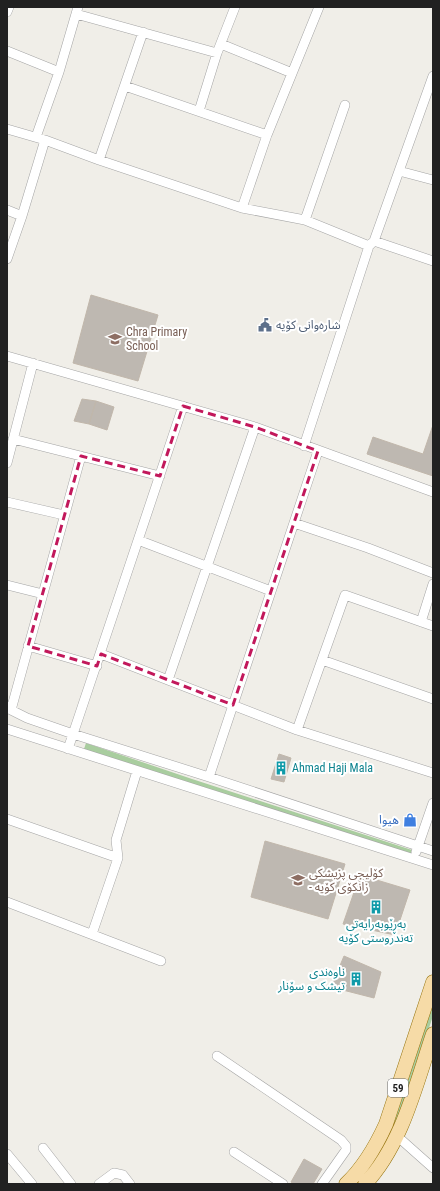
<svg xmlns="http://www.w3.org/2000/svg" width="440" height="1191" viewBox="0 0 440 1191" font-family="'Roboto Condensed','Noto Sans Arabic',sans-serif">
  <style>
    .forest { fill: #a9cd9f }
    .building { fill: #beb8b1; stroke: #c1b7ab }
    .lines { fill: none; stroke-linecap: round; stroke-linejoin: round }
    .minor-casing { stroke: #a5a5a5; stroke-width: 10 }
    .primary-casing { stroke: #93710a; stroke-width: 15 }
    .minor { stroke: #fff; stroke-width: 9 }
    .primary { stroke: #f6dba7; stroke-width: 14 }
    .marked { fill: none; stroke: #c2185b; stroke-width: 3; stroke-dasharray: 8 5; stroke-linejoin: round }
    .labels { text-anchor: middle; stroke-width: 4; stroke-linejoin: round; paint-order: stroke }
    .shield { fill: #fff; stroke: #646464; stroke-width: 1 }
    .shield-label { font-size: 11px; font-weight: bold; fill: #212121 }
    .service-label { font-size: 12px; fill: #4e5e75; stroke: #fff; text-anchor: start }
    .education-label { font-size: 12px; fill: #785e54; stroke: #fff; text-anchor: start }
    .culture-label { font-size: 12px; fill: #0d838f; stroke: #fff; text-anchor: start }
    .shop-label { font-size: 12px; fill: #366cbe; stroke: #fff; text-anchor: end }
  </style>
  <rect width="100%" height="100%" fill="#f0eee8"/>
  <!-- forest -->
  <path class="forest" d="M86,743L192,779L415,851L412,857L84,749Z
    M433,998V1016L394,1132L361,1184H355Z"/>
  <!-- building -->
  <path class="building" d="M91,295L158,315L138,381L73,363Z
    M82,399L96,401L89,424L74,421Z
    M96,401L114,407L107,430L89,424Z
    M433,425V476L367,454L373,437L423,454Z
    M279,754L291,758L284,782L271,779Z
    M265,841L345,864L328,919L251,897Z
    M360,875L410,890L395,935L343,924Z
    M344,956L381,972L374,998L331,987Z
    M304,1159L322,1169L313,1184H294L291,1182Z"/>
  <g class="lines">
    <!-- minor casing -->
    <g class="minor-casing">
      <path id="minor" d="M7,12L9,7
        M76,14L217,53
        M221,44L292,73
        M7,51L59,72
        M125,86L267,135
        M199,111L217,53L235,7
        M7,129L45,140L99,160L242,208L305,220L369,246L374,241L433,261
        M36,137L59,72L78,7
        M99,160L143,32
        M399,171L433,180
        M242,208L267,135L319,7
        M7,210L22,216
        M305,220L345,105
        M374,241L433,76
        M7,259L22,216L45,140
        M7,356L255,427L433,492
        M13,439L160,476
        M304,446L369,246
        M7,463L33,363
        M7,502L64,515
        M294,523L368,548L433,573
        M138,540L271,591
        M7,585L43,594
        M421,622L433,584
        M28,646L97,666
        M101,654L297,730L433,773
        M322,660L433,699
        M168,680L255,427
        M7,706L11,710L27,718L73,734L209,777L433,851
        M11,710L81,456
        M7,729L433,865
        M297,730L345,595L433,626
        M68,749L183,406
        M209,777L318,451
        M7,819L118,858
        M416,852L433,803
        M7,902L161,961
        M92,934L118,858L116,840L137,771
        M217,1056L341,1140L346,1146V1150L322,1184
        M397,1136L433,1168
        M43,1148L71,1184
        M234,1152L283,1184
        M7,1154L32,1184
        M99,1184L114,1173L123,1175L130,1184"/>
    </g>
    <!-- primary casing -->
    <g class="primary-casing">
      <path id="primary" d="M346,1184C364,1167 376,1146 386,1124L433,982
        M365,1184C402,1145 416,1084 433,1034"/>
    </g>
    <!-- minor -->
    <use href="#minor" class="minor"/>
    <!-- primary -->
    <use href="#primary" class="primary"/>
  </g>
  <!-- marked area -->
  <path class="marked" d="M183,406L255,427L318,451L233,705L101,654L97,666L28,646L81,456L160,476Z"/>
  <!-- icons -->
  <defs>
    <g id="civic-bare" transform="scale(1.08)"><path d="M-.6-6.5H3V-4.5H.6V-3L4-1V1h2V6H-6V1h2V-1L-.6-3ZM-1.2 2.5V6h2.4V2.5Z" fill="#5c6f8a" stroke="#fff" stroke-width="2.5" paint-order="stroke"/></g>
    <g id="school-bare" transform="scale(1.08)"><path d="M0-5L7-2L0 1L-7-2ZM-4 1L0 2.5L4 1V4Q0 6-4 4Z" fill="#8d6e63" stroke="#fff" stroke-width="2.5" paint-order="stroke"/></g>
    <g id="building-bare" transform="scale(1.08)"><path d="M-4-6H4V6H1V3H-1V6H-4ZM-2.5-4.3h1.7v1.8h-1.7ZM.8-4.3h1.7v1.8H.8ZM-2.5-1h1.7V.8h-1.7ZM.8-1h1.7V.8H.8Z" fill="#0f9aa8" stroke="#fff" stroke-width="2.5" paint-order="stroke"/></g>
    <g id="shop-bare" transform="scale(1.08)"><path d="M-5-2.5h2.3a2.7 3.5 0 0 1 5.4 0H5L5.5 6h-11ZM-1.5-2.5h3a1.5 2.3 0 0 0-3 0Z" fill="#3f7fe0" stroke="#fff" stroke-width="2.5" paint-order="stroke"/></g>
    <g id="university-bare" transform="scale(1.08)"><path d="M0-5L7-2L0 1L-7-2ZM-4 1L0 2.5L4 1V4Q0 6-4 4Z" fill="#8d6e63" stroke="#fff" stroke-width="2.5" paint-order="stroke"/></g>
  </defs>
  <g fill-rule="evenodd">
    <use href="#civic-bare" x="265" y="325"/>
    <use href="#school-bare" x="115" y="339"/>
    <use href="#building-bare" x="281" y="768"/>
    <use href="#shop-bare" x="410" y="820"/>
    <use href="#university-bare" x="298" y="880"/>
    <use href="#building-bare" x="376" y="907"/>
    <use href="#building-bare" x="356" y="979"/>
  </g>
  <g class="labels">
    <!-- shield labels -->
    <rect class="shield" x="388" y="1079" width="20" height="18" rx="3"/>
    <g class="shield-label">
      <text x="398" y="1092">59</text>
    </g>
    <!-- service labels -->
    <g class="service-label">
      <text x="276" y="329">شارەوانی کۆیە</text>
    </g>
    <!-- education labels -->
    <g class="education-label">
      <text x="126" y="336">Chra Primary<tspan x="126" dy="14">School</tspan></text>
      <text x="309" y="877">کۆلیجی پزیشکی<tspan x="309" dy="14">- زانکۆی کۆیە</tspan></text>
    </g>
    <!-- culture labels -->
    <g class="culture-label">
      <text x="292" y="772">Ahmad Haji Mala</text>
      <text x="376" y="928" text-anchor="middle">بەڕێوبەرایەتی<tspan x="376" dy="14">تەندروستی کۆیە</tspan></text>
      <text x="345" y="976" text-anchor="end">ناوەندی<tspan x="345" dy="14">تیشک و سۆنار</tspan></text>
    </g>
    <!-- shop labels -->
    <g class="shop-label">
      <text x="399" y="824">هیوا</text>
    </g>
  </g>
  <!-- border -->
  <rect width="440" height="1191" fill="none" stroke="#212121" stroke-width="16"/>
</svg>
